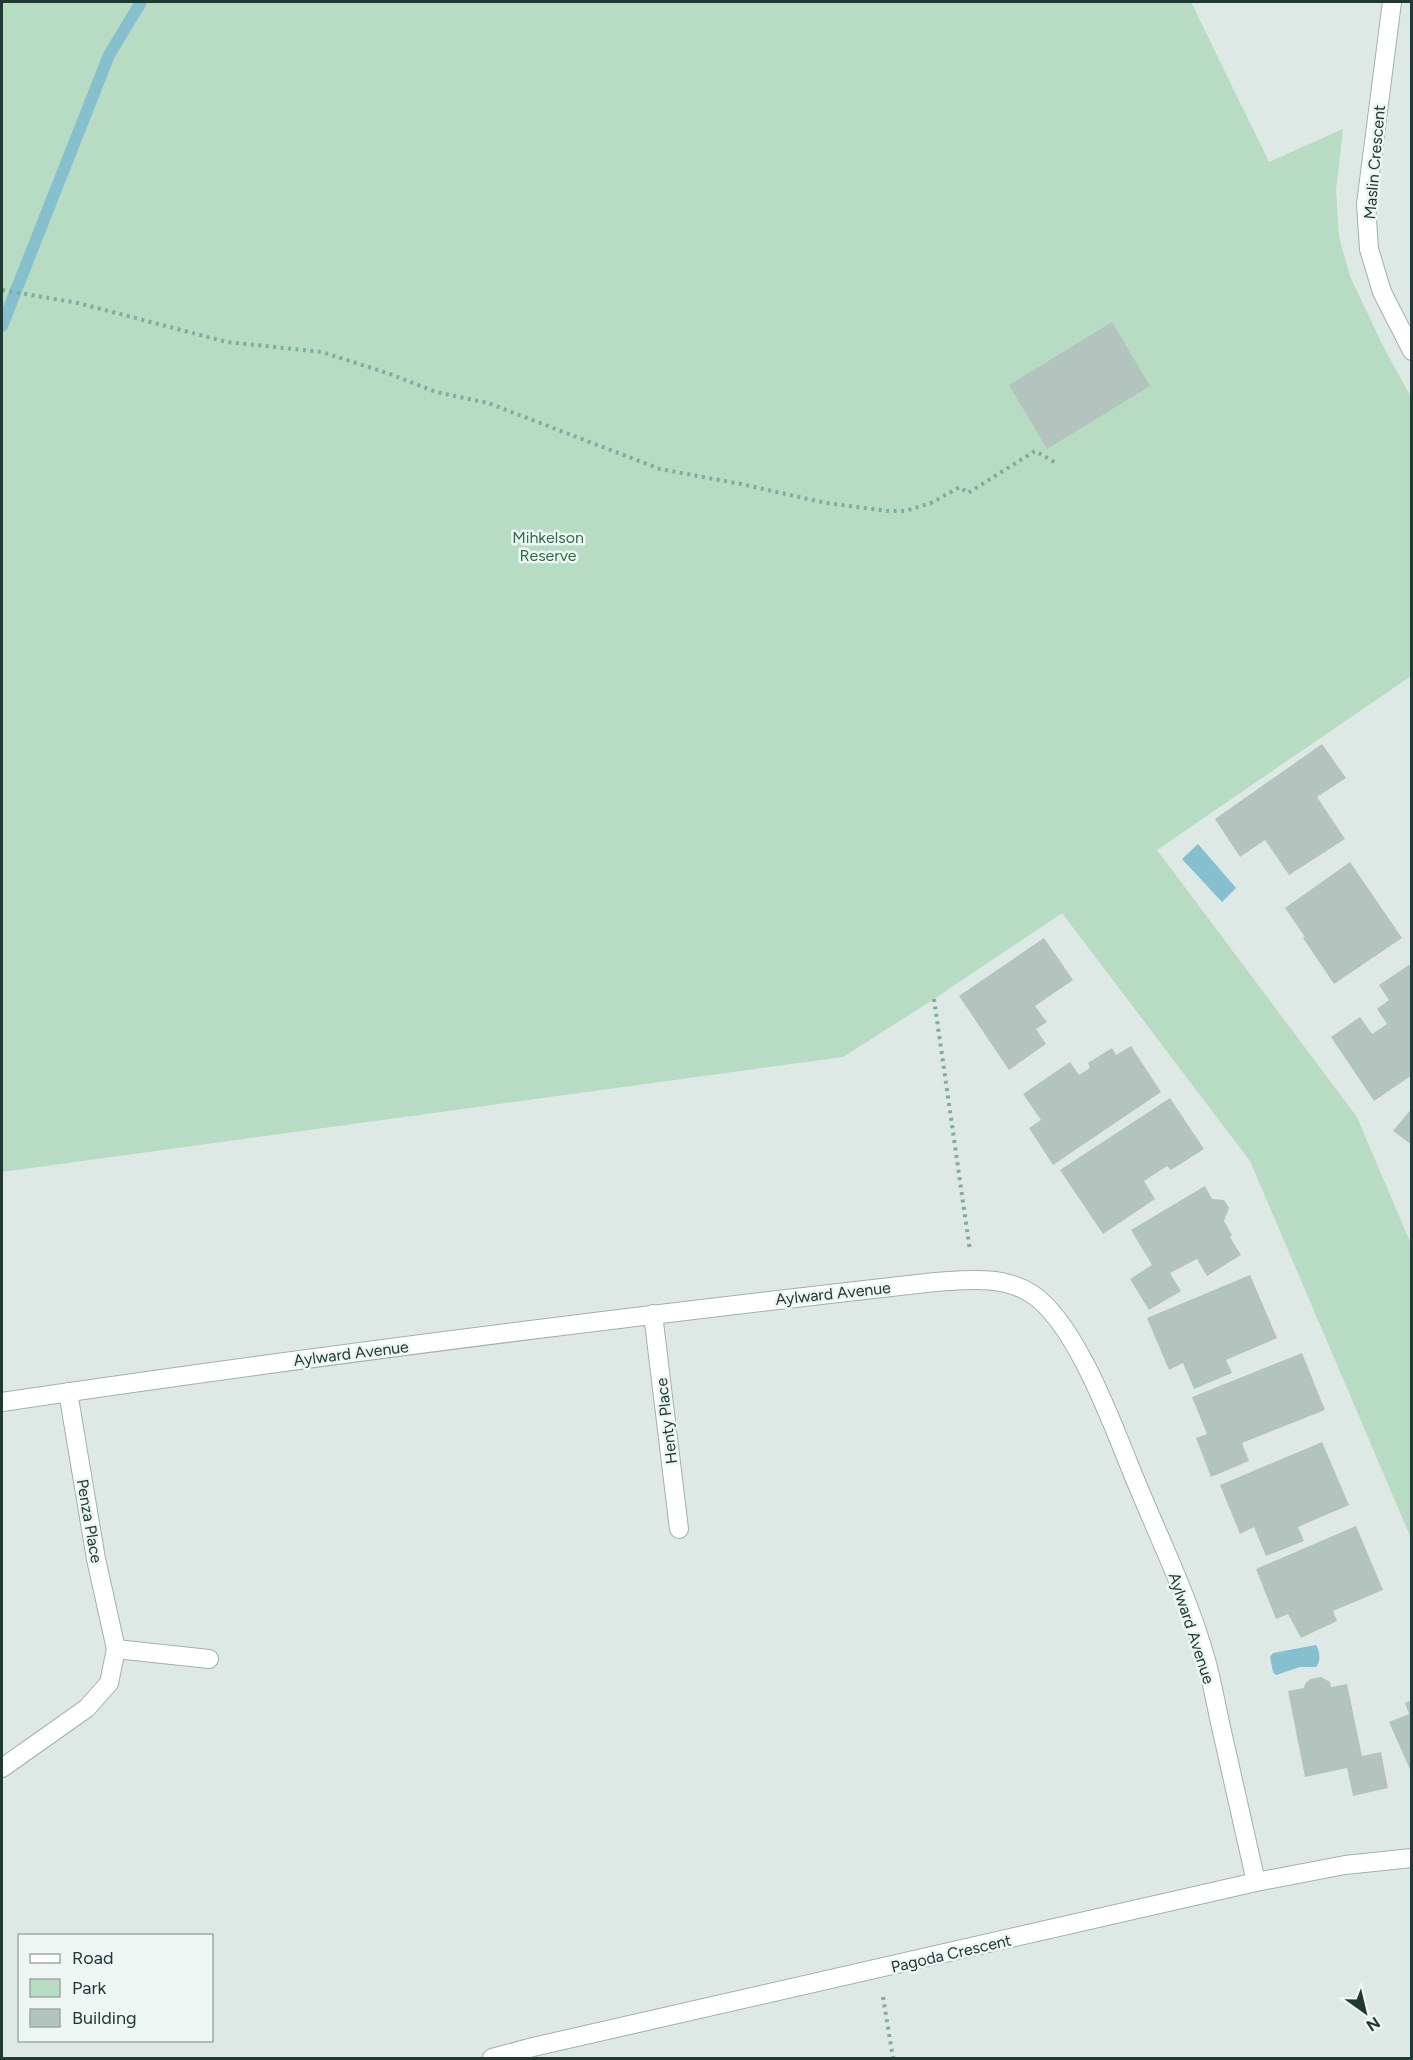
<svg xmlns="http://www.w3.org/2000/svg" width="1413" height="2060" viewBox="0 0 1413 2060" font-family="Figtree,sans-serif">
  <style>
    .green { fill: #b7dbc3 }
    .water { fill: #86bfce }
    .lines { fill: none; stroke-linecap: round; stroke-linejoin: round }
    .stream { stroke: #86bfce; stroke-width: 12 }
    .building { fill: #b3c4be }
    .minor-casing { stroke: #a1b1ac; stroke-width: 20 }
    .path { stroke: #7fada1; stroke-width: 4; stroke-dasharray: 3 4.5; stroke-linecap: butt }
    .minor { stroke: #fff; stroke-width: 18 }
    .labels { text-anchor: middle; stroke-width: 5; stroke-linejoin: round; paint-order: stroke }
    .street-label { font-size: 16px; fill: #203933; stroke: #eef6f3 }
    .park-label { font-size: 16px; fill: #2b6e49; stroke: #eef6f3 }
  </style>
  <rect width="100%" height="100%" fill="#dee9e5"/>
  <!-- green -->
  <path class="green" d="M2,2H1191L1269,162L1343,129L1336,190L1339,237L1350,276L1383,346L1411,397V676L1157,850L1357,1117L1411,1244V1538L1250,1161L1062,913L934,999L843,1057L2,1172Z"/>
  <!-- water -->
  <path class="water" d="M1198,844L1236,888L1222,902L1182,859Z
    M1316,1645C1320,1651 1321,1662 1316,1667H1300L1276,1675L1273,1672L1270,1657L1273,1653Z"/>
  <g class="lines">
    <!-- stream -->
    <path class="stream" d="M2,326L109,55L141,2"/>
  </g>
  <!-- building -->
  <path class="building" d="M1112,322L1150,386L1047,449L1009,385Z
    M1322,744L1346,778L1317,797L1345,839L1289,875L1265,840L1240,857L1215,819Z
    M1350,862L1402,938L1334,984L1303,938L1305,937L1285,908Z
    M1044,938L1073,980L1035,1006L1047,1022L1036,1029L1046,1044L1009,1070L959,996Z
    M1412,963V1075L1374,1101L1331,1037L1360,1017L1372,1034L1387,1024L1377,1009L1389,1000L1379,985Z
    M1131,1046L1161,1092L1053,1165L1029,1128L1041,1120L1023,1094L1070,1062L1079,1075L1090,1068L1088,1063L1112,1048L1116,1055Z
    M1170,1098L1204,1149L1171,1170L1167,1166L1144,1181L1155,1199L1103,1234L1060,1170Z
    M1412,1108V1145L1393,1131Z
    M1205,1186L1212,1199L1224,1200L1229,1208L1224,1221L1232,1235L1230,1237L1241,1255L1207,1276L1197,1259L1170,1273L1181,1291L1149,1310L1130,1279L1152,1265L1131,1230Z
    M1250,1275L1277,1338L1226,1360L1232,1373L1194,1389L1183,1363L1169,1370L1147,1318Z
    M1302,1353L1325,1410L1242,1443L1249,1461L1211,1477L1196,1438L1207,1434L1192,1397Z
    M1322,1442L1349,1505L1298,1527L1304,1541L1266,1556L1254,1527L1240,1534L1220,1485Z
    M1356,1526L1383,1590L1333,1611L1337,1621L1301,1638L1288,1614L1276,1619L1256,1569Z
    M1321,1677L1330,1682L1331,1687L1347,1684L1362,1756L1381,1752L1388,1788L1353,1796L1347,1768L1305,1777L1288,1691L1304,1688L1305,1684L1310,1679Z
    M1412,1700V1774L1389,1722L1409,1714L1405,1703Z"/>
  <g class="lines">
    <!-- minor casing -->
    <g class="minor-casing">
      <path id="minor" d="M1392,2L1366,204L1369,249L1382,292L1412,351
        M653,1314L679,1529
        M2,1402C312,1356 623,1317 935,1282C967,1280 1003,1275 1032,1294C1074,1322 1109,1415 1128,1462C1154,1528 1187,1592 1206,1660C1213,1685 1217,1711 1223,1736C1234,1785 1245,1833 1256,1882
        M116,1649L209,1659
        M2,1768L87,1708L109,1683L116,1649L96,1559L68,1392
        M492,2058L533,2047L1256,1882L1345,1865L1412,1858"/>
    </g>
    <!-- path -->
    <path class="path" d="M2,290L78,303L227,342L322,352L390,374L436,392L488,403L660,469L741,484L826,503L888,511H905L931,503L960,487L968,493L1035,451L1056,463
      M934,999L970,1251
      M883,1997L893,2058"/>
    <!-- minor -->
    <use href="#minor" class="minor"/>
  </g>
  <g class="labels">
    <!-- street labels -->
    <g class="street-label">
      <text transform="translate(1374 162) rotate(-85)" y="6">Maslin Crescent</text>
      <text transform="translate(833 1293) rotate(-6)" y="6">Aylward Avenue</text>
      <text transform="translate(351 1353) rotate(-7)" y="6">Aylward Avenue</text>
      <text transform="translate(666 1421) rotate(-97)" y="6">Henty Place</text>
      <text transform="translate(90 1521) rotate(80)" y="6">Penza Place</text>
      <text transform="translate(1192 1628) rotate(72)" y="6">Aylward Avenue</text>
      <text transform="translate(951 1953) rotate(-13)" y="6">Pagoda Crescent</text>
    </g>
    <!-- park labels -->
    <g class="park-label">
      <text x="548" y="543">Mihkelson<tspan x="548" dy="18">Reserve</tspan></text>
    </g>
  </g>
  <!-- border -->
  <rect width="1413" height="2060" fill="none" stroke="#203933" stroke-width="6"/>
  <!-- legend -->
  <rect x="18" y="1934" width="195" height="108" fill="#eef6f3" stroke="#9caaa6" stroke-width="1.5"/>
  <rect x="30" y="1954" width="30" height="9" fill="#ffffff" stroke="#9caaa6" stroke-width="1.5"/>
  <text x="72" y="1964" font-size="18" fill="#203933">Road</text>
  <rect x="30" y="1979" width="30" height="18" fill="#b7dbc3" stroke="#9caaa6" stroke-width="1.5"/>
  <text x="72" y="1994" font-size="18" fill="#203933">Park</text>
  <rect x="30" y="2009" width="30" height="18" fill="#b3c4be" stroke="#9caaa6" stroke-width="1.5"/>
  <text x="72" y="2024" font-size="18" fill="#203933">Building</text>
  <!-- north arrow -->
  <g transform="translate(1365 2012) rotate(146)" stroke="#eef6f3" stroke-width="4.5" paint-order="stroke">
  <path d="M0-4.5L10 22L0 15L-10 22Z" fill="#203933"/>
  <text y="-9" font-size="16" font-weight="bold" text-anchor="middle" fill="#203933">N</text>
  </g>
</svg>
